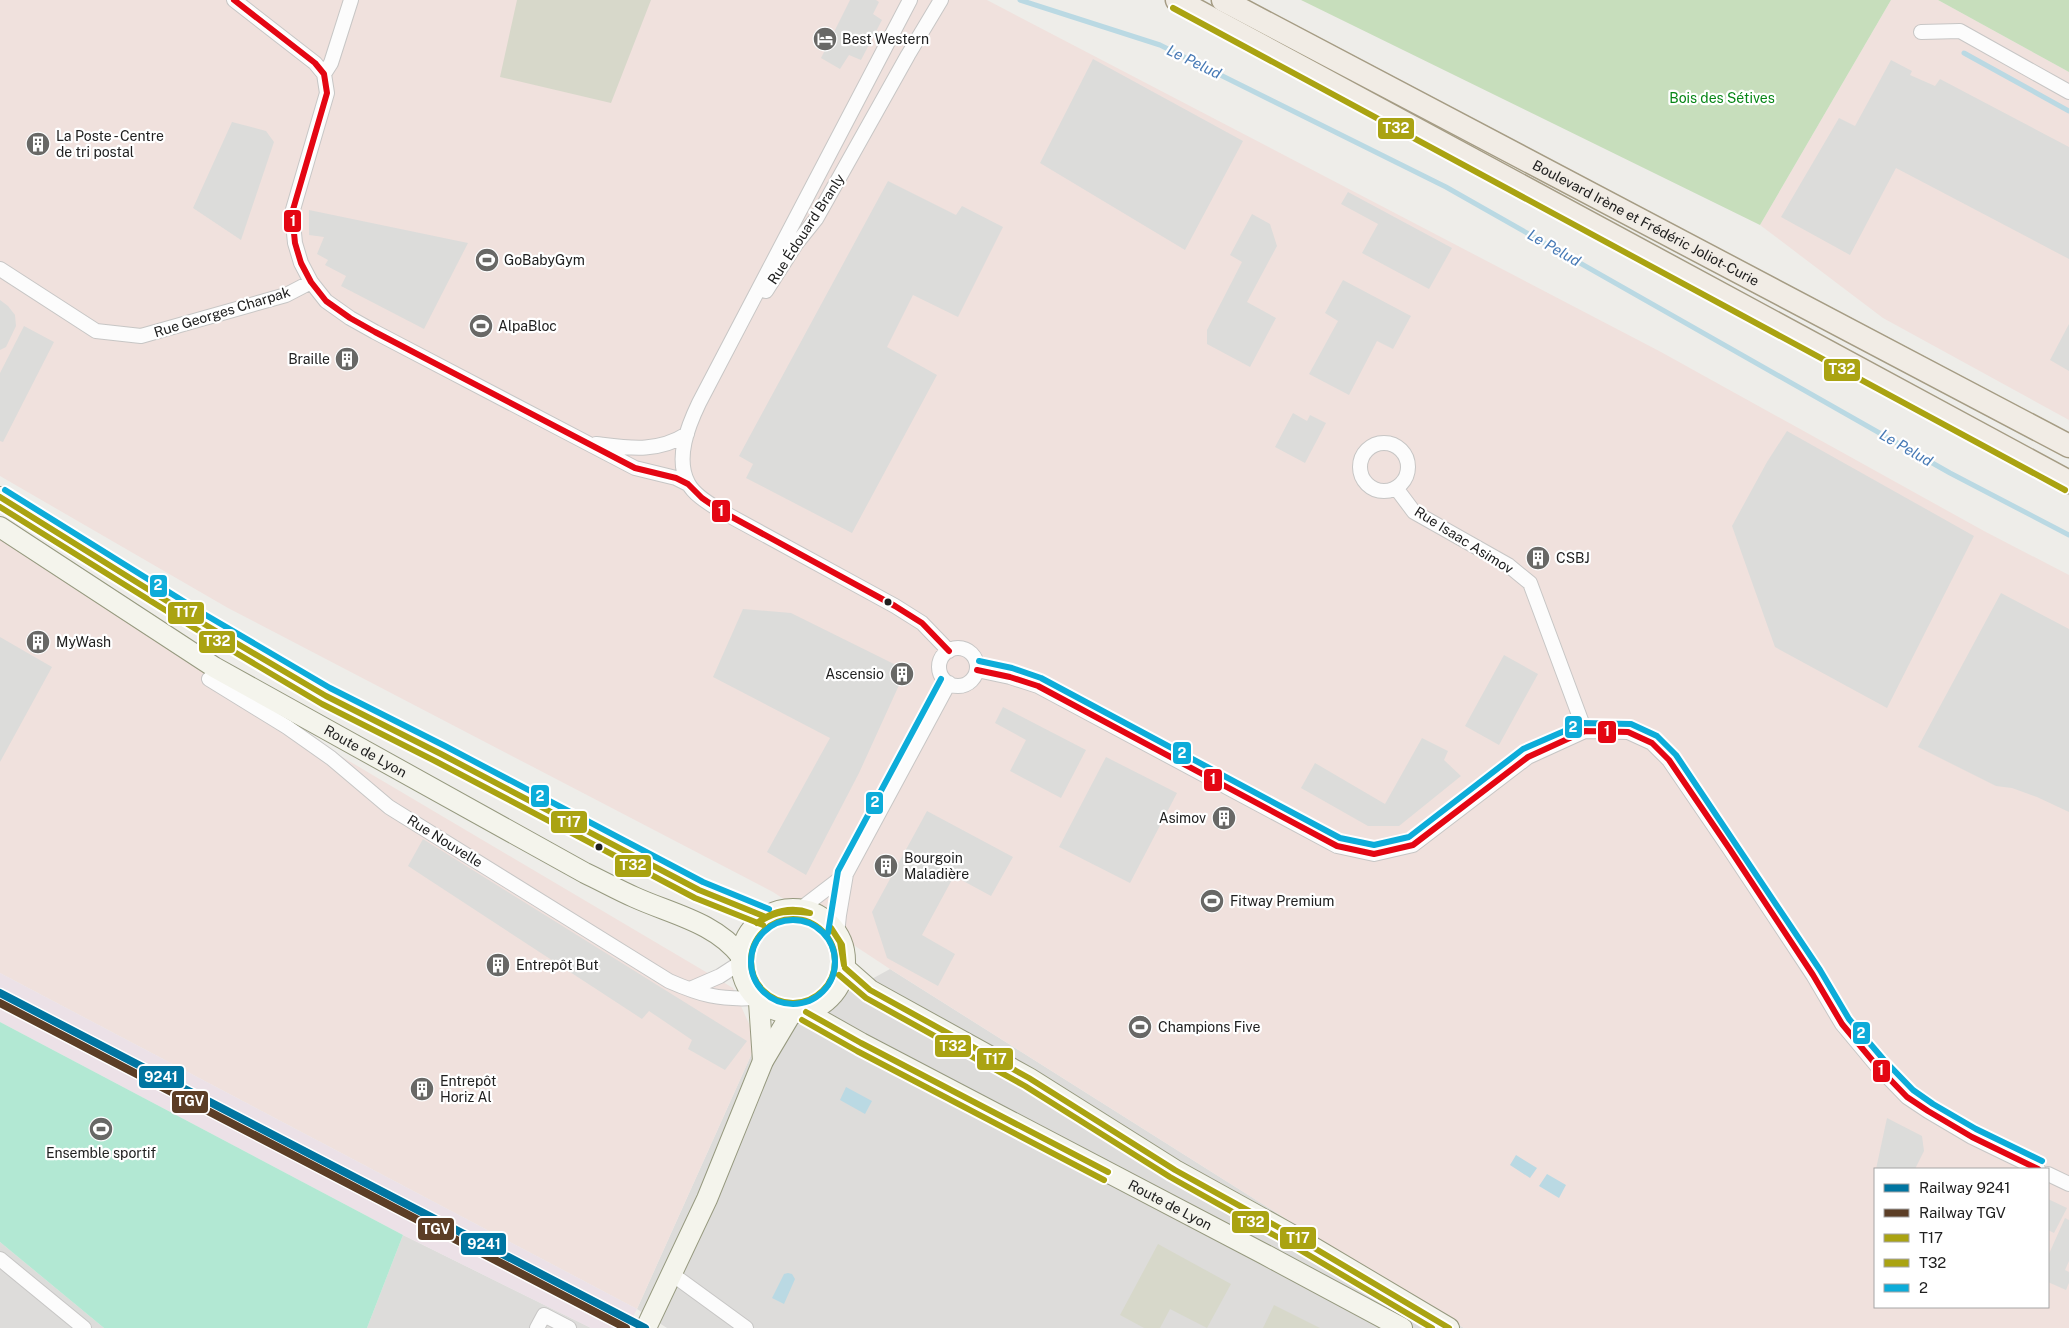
<svg xmlns="http://www.w3.org/2000/svg" width="2069" height="1328" viewBox="0 0 2069 1328" font-family="'Public Sans',sans-serif">
  <style>
    .residential { fill: #dddcda }
    .commercial { fill: #f0e1dd; fill-rule: evenodd }
    .industrial { fill: #ece1e7 }
    .religious { fill: #dcdcda }
    .construction { fill: #d7d8ca }
    .forest { fill: #c7debc }
    .pitch { fill: #b2e8d3 }
    .water { fill: #bad9e3 }
    .lines { fill: none; stroke-linecap: round; stroke-linejoin: round }
    .stream { stroke: #bad9e3; stroke-width: 5 }
    .street-casing { stroke: #c7c6c5; stroke-width: 16 }
    .secondary-casing { stroke: #96997f; stroke-width: 22 }
    .primary-casing { stroke: #a59c84; stroke-width: 25 }
    .street { stroke: #fcfcfc; stroke-width: 14 }
    .secondary { stroke: #f4f4ec; stroke-width: 20 }
    .primary { stroke: #f1ece5; stroke-width: 22 }
    .bus-1-casing { stroke: #fff; stroke-width: 10 }
    .bus-2-casing { stroke: #fff; stroke-width: 10 }
    .bus-3-casing { stroke: #fff; stroke-width: 10 }
    .bus-4-casing { stroke: #fff; stroke-width: 10 }
    .bus-1 { stroke: #aaa312; stroke-width: 6 }
    .bus-2 { stroke: #aaa312; stroke-width: 6 }
    .bus-3 { stroke: #0dacd9; stroke-width: 6 }
    .bus-4 { stroke: #e40613; stroke-width: 6 }
    .rail-1-casing { stroke: #fff; stroke-width: 11 }
    .rail-2-casing { stroke: #fff; stroke-width: 11 }
    .rail-1 { stroke: #0075a1; stroke-width: 8 }
    .rail-2 { stroke: #5c3e26; stroke-width: 8 }
    .bus-dot { fill: #202020; stroke: #fff; stroke-width: 2 }
    .labels { text-anchor: middle; stroke-width: 4.5; stroke-linejoin: round; paint-order: stroke }
    .poi-label { font-size: 14px; fill: #202020; stroke: #fff; text-anchor: start }
    .park-label { font-size: 14px; fill: #068616; stroke: #fff }
    .street-label { font-size: 14px; fill: #202020; stroke: #fff }
    .water-label { font-size: 15px; font-style: italic; fill: #4679b5; stroke: #fff }
    .line-badge { stroke: #fff; stroke-width: 2 }
    .badge-label { font-size: 14px; text-anchor: middle; font-weight: bold; fill: #fff }
  </style>
  <rect width="100%" height="100%" fill="#eeede9"/>
  <!-- residential -->
  <path class="residential" d="M890,969L1399,1290L1464,1328H667L637,1309L757,1042Z
    M403,1235L591,1328H367Z
    M0,1242L104,1328H0Z"/>
  <!-- commercial -->
  <path class="commercial" d="M0,0H987L1661,352L1984,531L2069,575V1328H1464L1399,1290L890,969L773,892L228,608L0,476ZM1875,1169H2048V1307H1875Z
    M1891,0H1938L2069,72V420L1883,318L1760,225Z
    M0,538L239,696L733,988L757,1042L637,1309L0,973Z"/>
  <!-- industrial -->
  <path class="industrial" d="M0,973L637,1309L627,1328H591L403,1235L0,1022Z"/>
  <!-- religious -->
  <path class="religious" d="M850,0H876L879,2L873,14L882,20L861,60L849,55L840,69L821,58Z
    M1093,59L1243,141L1185,250L1040,163Z
    M1891,60L1912,71L1910,75L1935,86L1940,79L2069,147V259L1896,168L1850,255L1781,217L1839,118L1855,126Z
    M232,122L266,131L274,142L241,240L193,208Z
    M888,181L956,215L962,206L1003,227L958,317L913,295L887,347L937,375L852,533L746,478L753,464L739,456Z
    M1348,192L1452,248L1429,289L1362,253L1378,224L1341,204Z
    M309,210L468,243L424,329L341,286L346,276L325,265L328,260L317,254L324,237L309,235Z
    M1252,214L1270,224L1277,246L1247,302L1276,318L1250,367L1207,344V330L1242,262L1230,255Z
    M1343,280L1411,316L1393,349L1377,341L1349,395L1309,374L1338,321L1325,313Z
    M0,300L8,306L15,315L16,326L6,347L0,350Z
    M2069,324V371L2050,360Z
    M24,326L54,342L3,442L0,441V373Z
    M1293,413L1307,421L1310,415L1326,423L1305,463L1275,447Z
    M1787,431L1974,536L1887,708L1775,647L1732,526L1767,462Z
    M2001,593L2069,629V812L2037,797L2012,788L1996,786L1918,747Z
    M743,609L791,613L896,665L892,677L900,683L859,773L806,875L767,852L830,738L713,677Z
    M0,637L52,667L0,762Z
    M1504,655L1538,674L1499,745L1465,726Z
    M1003,707L1086,750L1061,798L1010,771L1026,740L995,723Z
    M1422,738L1448,751L1444,760L1461,776L1399,826H1368L1301,788L1315,763L1385,804Z
    M1106,757L1177,793L1130,883L1059,847Z
    M927,811L1013,857L991,896L954,876L922,935L955,954L938,986L887,958L872,912Z
    M423,839L747,1041L725,1070L688,1049L692,1040L649,1011L642,1019L408,866Z
    M1887,1118L1922,1136L1924,1151L1915,1169H1876Z
    M2048,1199L2067,1208L2054,1233L2048,1230Z
    M2065,1218L2069,1220V1261L2065,1270L2069,1272V1283L2066,1290L2048,1282V1256Z
    M3,1246L96,1322L92,1327L0,1251Z"/>
  <!-- construction -->
  <path class="construction" d="M517,0H651L611,103L500,77Z
    M1158,1244L1231,1284L1207,1328L1170,1309L1160,1328H1144L1120,1315Z
    M1274,1305L1320,1328H1263Z"/>
  <!-- forest -->
  <path class="forest" d="M1301,0H1891L1760,225Z
    M1938,0H2069V72Z"/>
  <!-- pitch -->
  <path class="pitch" d="M0,1022L403,1235L367,1328H104L0,1242Z"/>
  <!-- water -->
  <path class="water" d="M846,1087L872,1101L865,1114L840,1100Z
    M1516,1155L1537,1168L1530,1178L1510,1165Z
    M1547,1174L1566,1185L1559,1198L1539,1186Z
    M788,1273L792,1274L795,1279L784,1304L772,1298L784,1274Z"/>
  <g class="lines">
    <!-- stream -->
    <path class="stream" d="M1020,0L1160,45L1446,187L1950,473L2069,535
      M1964,53L2069,111"/>
    <!-- street casing -->
    <g class="street-casing">
      <path id="street" d="M234,0L315,63L324,74L327,93L292,213L295,243L301,263L311,282L326,301L350,318L375,332L635,468L676,478L688,484
        M910,0L699,403C688,426 675,458 688,483C694,495 710,504 721,511L895,606L922,623L949,651
        M1921,32L1960,31L2069,92
        M324,74L331,63L351,0
        M0,269L96,331L141,336L286,295L311,282
        M766,291L796,244L816,219L908,55L941,0
        M1360 467a24 24 0 1 1 48 0a24 24 0 1 1-48 0Z
        M596,444C629,448 657,453 687,434
        M1396,488L1414,512L1508,565L1530,583L1585,731
        M939 667a19 19 0 1 1 38 0a19 19 0 1 1-38 0Z
        M977,670L1010,677L1038,686L1337,846L1374,854L1413,845L1528,757L1585,731L1628,732L1652,743L1669,760L1729,848L1813,975L1842,1024L1877,1066L1907,1097L1928,1111L1972,1137L2038,1169
        M209,679L287,727L331,758L389,807L669,981C701,995 719,1000 755,998
        M799,910L846,874
        M837,934L839,915L846,874L949,683
        M690,989L720,976L740,963
        M2048,1174L2069,1184
        M0,1259L84,1328
        M672,1274L746,1328
        M537,1328L544,1315L569,1328"/>
    </g>
    <!-- secondary casing -->
    <g class="secondary-casing">
      <g id="secondary">
        <path d="M0,497L199,621L326,696L441,754L699,890L766,917"/>
        <path id="s1" d="M0,527L214,667L585,873C602,881 618,890 634,897C671,914 715,922 741,956"/>
        <circle cx="793" cy="961" r="52"/>
        <path d="M845,968L870,990L1029,1078L1175,1170L1294,1236L1449,1328"/>
        <path d="M759,1002L763,1061"/>
        <path id="s2" d="M806,1012L861,1043L1264,1254L1402,1328"/>
        <path d="M646,1328L707,1199L763,1061L791,1014"/>
      </g>
    </g>
    <!-- primary casing -->
    <g class="primary-casing">
      <g id="primary">
        <path d="M1177,0L2069,482"/>
        <path id="s3" d="M1223,0L2069,446"/>
      </g>
    </g>
    <!-- street -->
    <use href="#street" class="street"/>
    <!-- secondary -->
    <use href="#secondary" class="secondary"/>
    <!-- primary -->
    <use href="#primary" class="primary"/>
    <!-- bus-1 casing -->
    <g class="bus-1-casing">
      <path id="bus-1" d="M0,497L199,621L326,696L441,754L699,890L766,917
        M757,923C772,911 792,906 810,913
        M757,923C777,911 788,910 810,913
        M831,928L842,945L844,965
        M831,928L840,942L844,965
        M845,968L870,990L1029,1078L1175,1170L1294,1236L1449,1328
        M806,1012L861,1043L1108,1172"/>
    </g>
    <!-- bus-2 casing -->
    <g class="bus-2-casing">
      <path id="bus-2" d="M1173,8L2065,490
        M0,507L194,628L322,704L437,762L695,898L763,925
        M751 961a42 42 0 1 1 84 0a42 42 0 1 1-84 0Z
        M839,975L866,998L1025,1086L1170,1177L1290,1244L1432,1328
        M802,1020L857,1051L1104,1180"/>
    </g>
    <!-- bus-3 casing -->
    <g class="bus-3-casing">
      <path id="bus-3" d="M5,490L204,614L330,688L445,746L703,882L769,909
        M979,661L1012,668L1041,678L1340,838L1374,845L1409,837L1523,749L1583,723L1631,724L1657,736L1676,755L1820,970L1849,1019L1884,1060L1913,1090L1933,1104L1976,1129L2042,1161
        M751 962a42 42 0 1 1 84 0a42 42 0 1 1-84 0Z
        M828,933L838,871L941,679"/>
    </g>
    <!-- bus-4 casing -->
    <g class="bus-4-casing">
      <path id="bus-4" d="M234,0L315,63L324,74L327,93L292,213L295,243L301,263L311,282L326,301L350,318L375,332L635,468L676,478L688,484L702,498L721,511L895,606L922,623L949,651
        M977,670L1010,677L1038,686L1337,846L1374,854L1413,845L1528,757L1585,731L1628,732L1652,743L1669,760L1729,848L1813,975L1842,1024L1877,1066L1907,1097L1928,1111L1972,1137L2038,1169"/>
    </g>
    <!-- bus-1 -->
    <use href="#bus-1" class="bus-1"/>
    <!-- bus-2 -->
    <use href="#bus-2" class="bus-2"/>
    <!-- bus-3 -->
    <use href="#bus-3" class="bus-3"/>
    <!-- bus-4 -->
    <use href="#bus-4" class="bus-4"/>
    <!-- rail-1 casing -->
    <g class="rail-1-casing">
      <path id="rail-1" d="M0,993L645,1328"/>
    </g>
    <!-- rail-2 casing -->
    <g class="rail-2-casing">
      <path id="rail-2" d="M0,1003L626,1328"/>
    </g>
    <!-- rail-1 -->
    <use href="#rail-1" class="rail-1"/>
    <!-- rail-2 -->
    <use href="#rail-2" class="rail-2"/>
  </g>
  <!-- icons -->
  <defs>
    <g id="hotel-disc" transform="scale(1.25)"><circle r="9.5" fill="#686866" stroke="#fff"/><path d="M-6-4.5h1.5V1H6V5H4.5V3h-9V5H-6ZM-4 0a1.8 1.8 0 1 1 3.6 0ZM.5 0V-2.5h3Q6-2.5 6 0Z" fill="#fff"/></g>
    <g id="building-disc" transform="scale(1.25)"><circle r="9.5" fill="#686866" stroke="#fff"/><path d="M-4-6H4V6H1V3H-1V6H-4ZM-2.5-4.3h1.7v1.8h-1.7ZM.8-4.3h1.7v1.8H.8ZM-2.5-1h1.7V.8h-1.7ZM.8-1h1.7V.8H.8Z" fill="#fff"/></g>
    <g id="stadium-disc" transform="scale(1.25)"><circle r="9.5" fill="#686866" stroke="#fff"/><path d="M0-5a6.5 5 0 1 0 0 10a6.5 5 0 1 0 0-10ZM-3.5-1.8h7v3.6h-7Z" fill="#fff"/></g>
  </defs>
  <g fill-rule="evenodd">
    <use href="#hotel-disc" x="825" y="39"/>
    <use href="#building-disc" x="38" y="144"/>
    <use href="#stadium-disc" x="487" y="260"/>
    <use href="#stadium-disc" x="481" y="326"/>
    <use href="#building-disc" x="347" y="359"/>
    <use href="#building-disc" x="1538" y="558"/>
    <use href="#building-disc" x="38" y="642"/>
    <use href="#building-disc" x="902" y="674"/>
    <use href="#building-disc" x="1224" y="818"/>
    <use href="#building-disc" x="886" y="866"/>
    <use href="#stadium-disc" x="1212" y="901"/>
    <use href="#building-disc" x="498" y="965"/>
    <use href="#stadium-disc" x="1140" y="1027"/>
    <use href="#building-disc" x="422" y="1089"/>
    <use href="#stadium-disc" x="101" y="1129"/>
  </g>
  <!-- markers -->
  <g class="bus-dot">
    <circle cx="888" cy="602" r="4.5"/>
    <circle cx="599" cy="847" r="4.5"/>
  </g>
  <g class="labels">
    <!-- poi labels -->
    <g class="poi-label">
      <text x="842" y="44">Best Western</text>
      <text x="56" y="141">La Poste - Centre<tspan x="56" dy="16">de tri postal</tspan></text>
      <text x="504" y="265">GoBabyGym</text>
      <text x="498" y="331">AlpaBloc</text>
      <text x="330" y="364" text-anchor="end">Braille</text>
      <text x="1556" y="563">CSBJ</text>
      <text x="56" y="647">MyWash</text>
      <text x="884" y="679" text-anchor="end">Ascensio</text>
      <text x="1206" y="823" text-anchor="end">Asimov</text>
      <text x="904" y="863">Bourgoin<tspan x="904" dy="16">Maladière</tspan></text>
      <text x="1230" y="906">Fitway Premium</text>
      <text x="516" y="970">Entrepôt But</text>
      <text x="1158" y="1032">Champions Five</text>
      <text x="440" y="1086">Entrepôt<tspan x="440" dy="16">Horiz Al</tspan></text>
      <text x="101" y="1158" text-anchor="middle">Ensemble sportif</text>
    </g>
    <!-- park labels -->
    <g class="park-label">
      <text x="1722" y="103">Bois des Sétives</text>
    </g>
    <!-- street labels -->
    <g class="street-label">
      <text dy="5" stroke="none"><textPath href="#s3" startOffset="478">Boulevard Irène et Frédéric Joliot-Curie</textPath></text>
      <text transform="translate(806 229) rotate(-57)" y="5">Rue Édouard Branly</text>
      <text transform="translate(222 312) rotate(-17)" y="5">Rue Georges Charpak</text>
      <text transform="translate(1464 540) rotate(32)" y="5">Rue Isaac Asimov</text>
      <text dy="5" stroke="none"><textPath href="#s1" startOffset="429">Route de Lyon</textPath></text>
      <text transform="translate(445 841) rotate(32)" y="5">Rue Nouvelle</text>
      <text dy="5" stroke="none"><textPath href="#s2" startOffset="412">Route de Lyon</textPath></text>
    </g>
    <!-- water labels -->
    <g class="water-label">
      <text transform="translate(1194 62) rotate(26)" y="5">Le Pelud</text>
      <text transform="translate(1554 248) rotate(30)" y="5">Le Pelud</text>
      <text transform="translate(1906 448) rotate(30)" y="5">Le Pelud</text>
    </g>
  </g>
  <g class="line-badge">
    <rect x="1377" y="117" width="38" height="23" rx="5" fill="#aaa312"/>
    <rect x="283" y="209" width="19" height="24" rx="5" fill="#e40613"/>
    <rect x="1823" y="358" width="38" height="24" rx="5" fill="#aaa312"/>
    <rect x="711" y="499" width="20" height="24" rx="5" fill="#e40613"/>
    <rect x="149" y="574" width="19" height="24" rx="5" fill="#0dacd9"/>
    <rect x="167" y="601" width="38" height="24" rx="5" fill="#aaa312"/>
    <rect x="198" y="630" width="38" height="24" rx="5" fill="#aaa312"/>
    <rect x="1564" y="715" width="19" height="24" rx="5" fill="#0dacd9"/>
    <rect x="1597" y="720" width="20" height="24" rx="5" fill="#e40613"/>
    <rect x="1172" y="741" width="20" height="24" rx="5" fill="#0dacd9"/>
    <rect x="1203" y="768" width="20" height="24" rx="5" fill="#e40613"/>
    <rect x="530" y="784" width="20" height="24" rx="5" fill="#0dacd9"/>
    <rect x="865" y="791" width="19" height="24" rx="5" fill="#0dacd9"/>
    <rect x="550" y="810" width="38" height="24" rx="5" fill="#aaa312"/>
    <rect x="614" y="854" width="38" height="24" rx="5" fill="#aaa312"/>
    <rect x="1852" y="1021" width="19" height="24" rx="5" fill="#0dacd9"/>
    <rect x="934" y="1034" width="38" height="24" rx="5" fill="#aaa312"/>
    <rect x="976" y="1047" width="38" height="24" rx="5" fill="#aaa312"/>
    <rect x="1872" y="1059" width="19" height="24" rx="5" fill="#e40613"/>
    <rect x="138" y="1065" width="47" height="24" rx="5" fill="#0075a1"/>
    <rect x="171" y="1090" width="38" height="24" rx="5" fill="#5c3e26"/>
    <rect x="1231" y="1210" width="39" height="24" rx="5" fill="#aaa312"/>
    <rect x="417" y="1217" width="38" height="24" rx="5" fill="#5c3e26"/>
    <rect x="1279" y="1226" width="38" height="24" rx="5" fill="#aaa312"/>
    <rect x="460" y="1232" width="47" height="24" rx="5" fill="#0075a1"/>
  </g>
  <g class="badge-label">
    <text x="1396" y="133">T32</text>
    <text x="293" y="226">1</text>
    <text x="1842" y="374">T32</text>
    <text x="721" y="516">1</text>
    <text x="158" y="590">2</text>
    <text x="186" y="617">T17</text>
    <text x="217" y="646">T32</text>
    <text x="1573" y="732">2</text>
    <text x="1607" y="736">1</text>
    <text x="1182" y="758">2</text>
    <text x="1213" y="784">1</text>
    <text x="540" y="801">2</text>
    <text x="875" y="807">2</text>
    <text x="569" y="827">T17</text>
    <text x="633" y="870">T32</text>
    <text x="1861" y="1038">2</text>
    <text x="953" y="1051">T32</text>
    <text x="995" y="1064">T17</text>
    <text x="1881" y="1075">1</text>
    <text x="161" y="1082">9241</text>
    <text x="190" y="1106">TGV</text>
    <text x="1251" y="1227">T32</text>
    <text x="436" y="1234">TGV</text>
    <text x="1298" y="1243">T17</text>
    <text x="484" y="1249">9241</text>
  </g>
  <!-- legend -->
  <rect x="1874" y="1168" width="175" height="140" fill="#ffffff" stroke="#a6a6a6"/>
  <rect x="1884" y="1184" width="25" height="8" fill="#0075a1" stroke="#a6a6a6"/>
  <text x="1919" y="1193" font-size="15" fill="#202020">Railway 9241</text>
  <rect x="1884" y="1209" width="25" height="8" fill="#5c3e26" stroke="#a6a6a6"/>
  <text x="1919" y="1218" font-size="15" fill="#202020">Railway TGV</text>
  <rect x="1884" y="1234" width="25" height="8" fill="#aaa312" stroke="#a6a6a6"/>
  <text x="1919" y="1243" font-size="15" fill="#202020">T17</text>
  <rect x="1884" y="1259" width="25" height="8" fill="#aaa312" stroke="#a6a6a6"/>
  <text x="1919" y="1268" font-size="15" fill="#202020">T32</text>
  <rect x="1884" y="1284" width="25" height="8" fill="#0dacd9" stroke="#a6a6a6"/>
  <text x="1919" y="1293" font-size="15" fill="#202020">2</text>
</svg>
